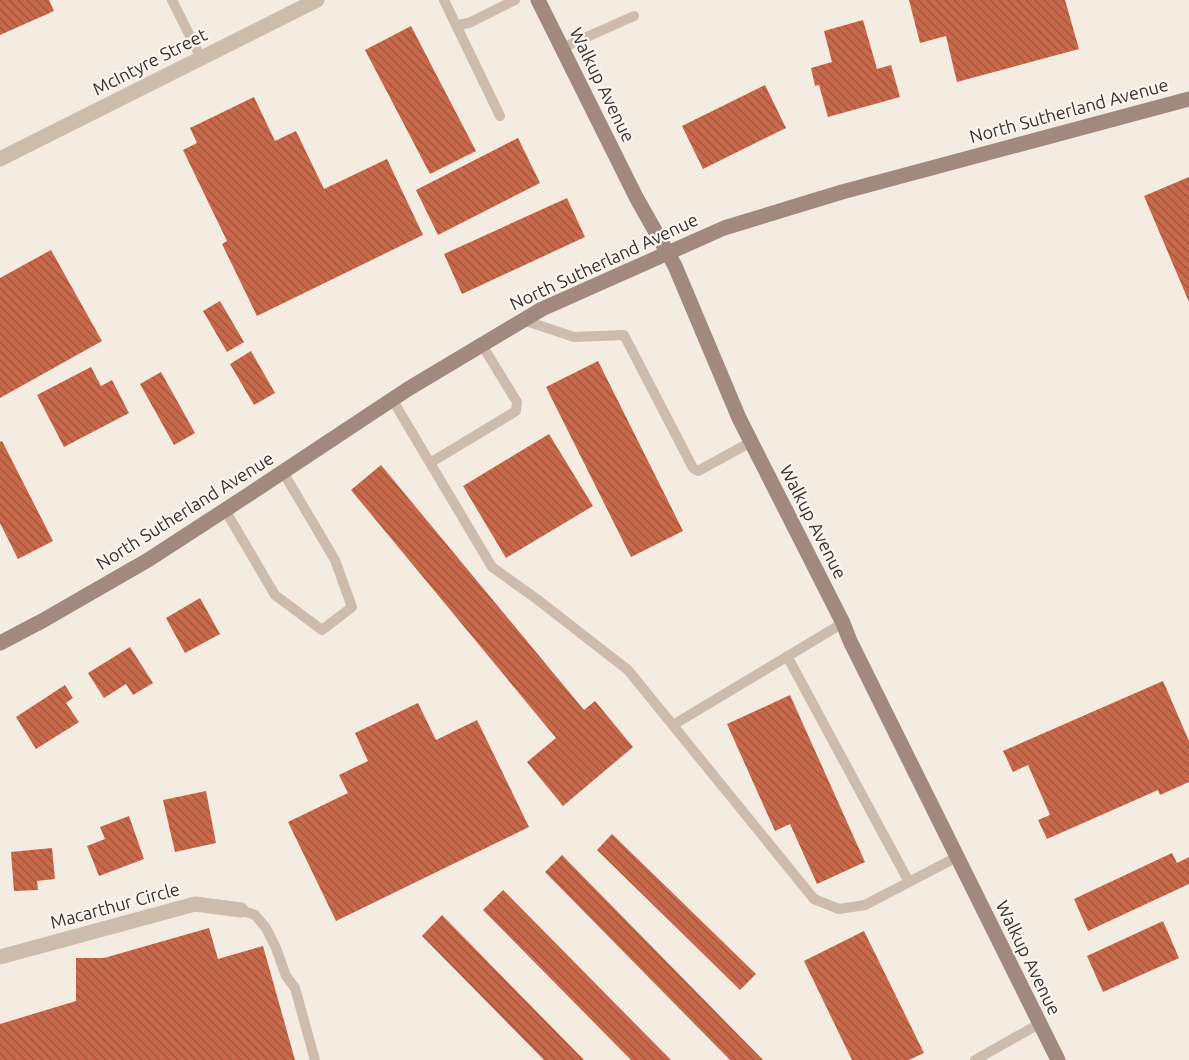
<svg xmlns="http://www.w3.org/2000/svg" width="1189" height="1060" viewBox="0 0 1189 1060" font-family="Ubuntu,sans-serif">
  <style>
    .building { fill: url(#building-back-hatch) }
    .lines { fill: none; stroke-linecap: round; stroke-linejoin: round }
    .lane { stroke: #cdbbac; stroke-width: 10 }
    .street { stroke: #cdbbac; stroke-width: 15 }
    .secondary { stroke: #a18a7d; stroke-width: 15 }
    .labels { text-anchor: middle; stroke-width: 4.5; stroke-linejoin: round; paint-order: stroke }
    .street-label { font-size: 18px; fill: #3b302b; stroke: #fbf5ee }
  </style>
  <defs>
    <pattern id="building-back-hatch" width="6" height="6" patternUnits="userSpaceOnUse" patternTransform="scale(1.5)"><rect width="6" height="6" fill="#c8694b"/><path d="M-1 5l2 2M0 0l6 6M5-1l2 2" fill="none" stroke="#a4573f"/></pattern>
  </defs>
  <rect width="100%" height="100%" fill="#f4ebe1"/>
  <!-- building -->
  <path class="building" d="M0,0H49L54,11L0,35Z
    M909,0H1065L1079,49L957,82L946,36L920,43Z
    M863,20L877,69L891,65L900,97L828,117L819,85L815,86L811,68L832,62L824,31Z
    M411,26L476,151L430,174L365,50Z
    M765,85L786,128L703,169L682,126Z
    M254,97L275,141L296,131L324,189L387,159L423,235L257,316L222,244L227,241L183,150L197,143L190,128Z
    M518,138L540,183L438,235L416,190Z
    M1189,177V302L1144,196Z
    M567,198L585,237L462,294L444,254Z
    M51,250L102,341L0,398V278Z
    M220,301L244,342L227,352L203,311Z
    M251,351L275,393L254,405L230,364Z
    M598,361L683,531L631,557L546,387Z
    M91,367L101,386L112,380L129,413L64,447L37,395Z
    M161,372L195,433L174,445L140,384Z
    M549,434L593,506L506,558L463,486Z
    M2,441L53,541L18,559L0,523V442Z
    M381,465L584,710L595,701L633,747L563,806L527,762L556,738L351,490Z
    M200,598L220,634L185,653L166,618Z
    M130,647L153,683L133,695L126,684L104,698L88,673Z
    M1163,681L1189,741V782L1160,795L1158,790L1047,839L1038,820L1050,815L1028,765L1013,772L1003,751Z
    M65,685L73,698L66,703L79,722L36,749L16,717Z
    M790,695L865,862L817,884L790,824L775,831L727,724Z
    M418,703L436,740L477,720L529,827L336,921L288,822L348,793L339,775L368,761L355,733Z
    M206,791L216,843L175,852L163,800Z
    M129,816L144,859L99,876L87,846L105,839L100,827Z
    M612,834L756,974L740,990L597,850Z
    M52,848L55,879L37,881L38,890L14,891L11,852Z
    M1172,853L1177,863L1189,857V884L1088,931L1074,899Z
    M562,855L763,1060H730L545,872Z
    M503,890L671,1060H631L483,910Z
    M442,915L584,1060H544L422,936Z
    M1163,921L1179,958L1103,992L1087,956Z
    M209,928L218,959L263,946L295,1060H0V1024L76,1001V958H104Z
    M864,931L924,1053L909,1060H852L804,961Z"/>
  <g class="lines">
    <!-- lane -->
    <path class="lane" d="M172,0L201,58
      M444,0L456,25L469,23L515,0
      M456,25L500,116
      M562,48L634,16
      M523,320L574,337L624,335L693,468L698,471L751,442
      M392,399L492,567L538,600L628,670L814,899L839,909L865,905L957,857
      M430,463L516,411L517,402L482,345
      M225,510L275,595L322,630L352,607L335,560L283,472
      M787,656L909,882
      M673,725L843,623
      M241,910L255,915L266,928L276,948L286,976L295,988L315,1060
      M975,1060L1039,1024"/>
    <!-- street -->
    <path class="street" d="M0,159L317,0
      M0,957L195,904L241,910"/>
    <!-- secondary -->
    <path class="secondary" d="M538,0L636,197L675,266L739,418L843,623L850,641L1058,1060
      M0,643L42,621L148,560L248,495L408,389L542,309L724,228L842,192L1189,99"/>
  </g>
  <g class="labels">
    <!-- street labels -->
    <g class="street-label">
      <text transform="translate(150 62) rotate(-27)" y="6">McIntyre Street</text>
      <text transform="translate(602 85) rotate(64)" y="6">Walkup Avenue</text>
      <text transform="translate(1069 111) rotate(-15)" y="6">North Sutherland Avenue</text>
      <text transform="translate(604 262) rotate(-25)" y="6">North Sutherland Avenue</text>
      <text transform="translate(185 511) rotate(-32)" y="6">North Sutherland Avenue</text>
      <text transform="translate(813 522) rotate(63)" y="6">Walkup Avenue</text>
      <text transform="translate(115 906) rotate(-15)" y="6">Macarthur Circle</text>
      <text transform="translate(1028 958) rotate(64)" y="6">Walkup Avenue</text>
    </g>
  </g>
</svg>
